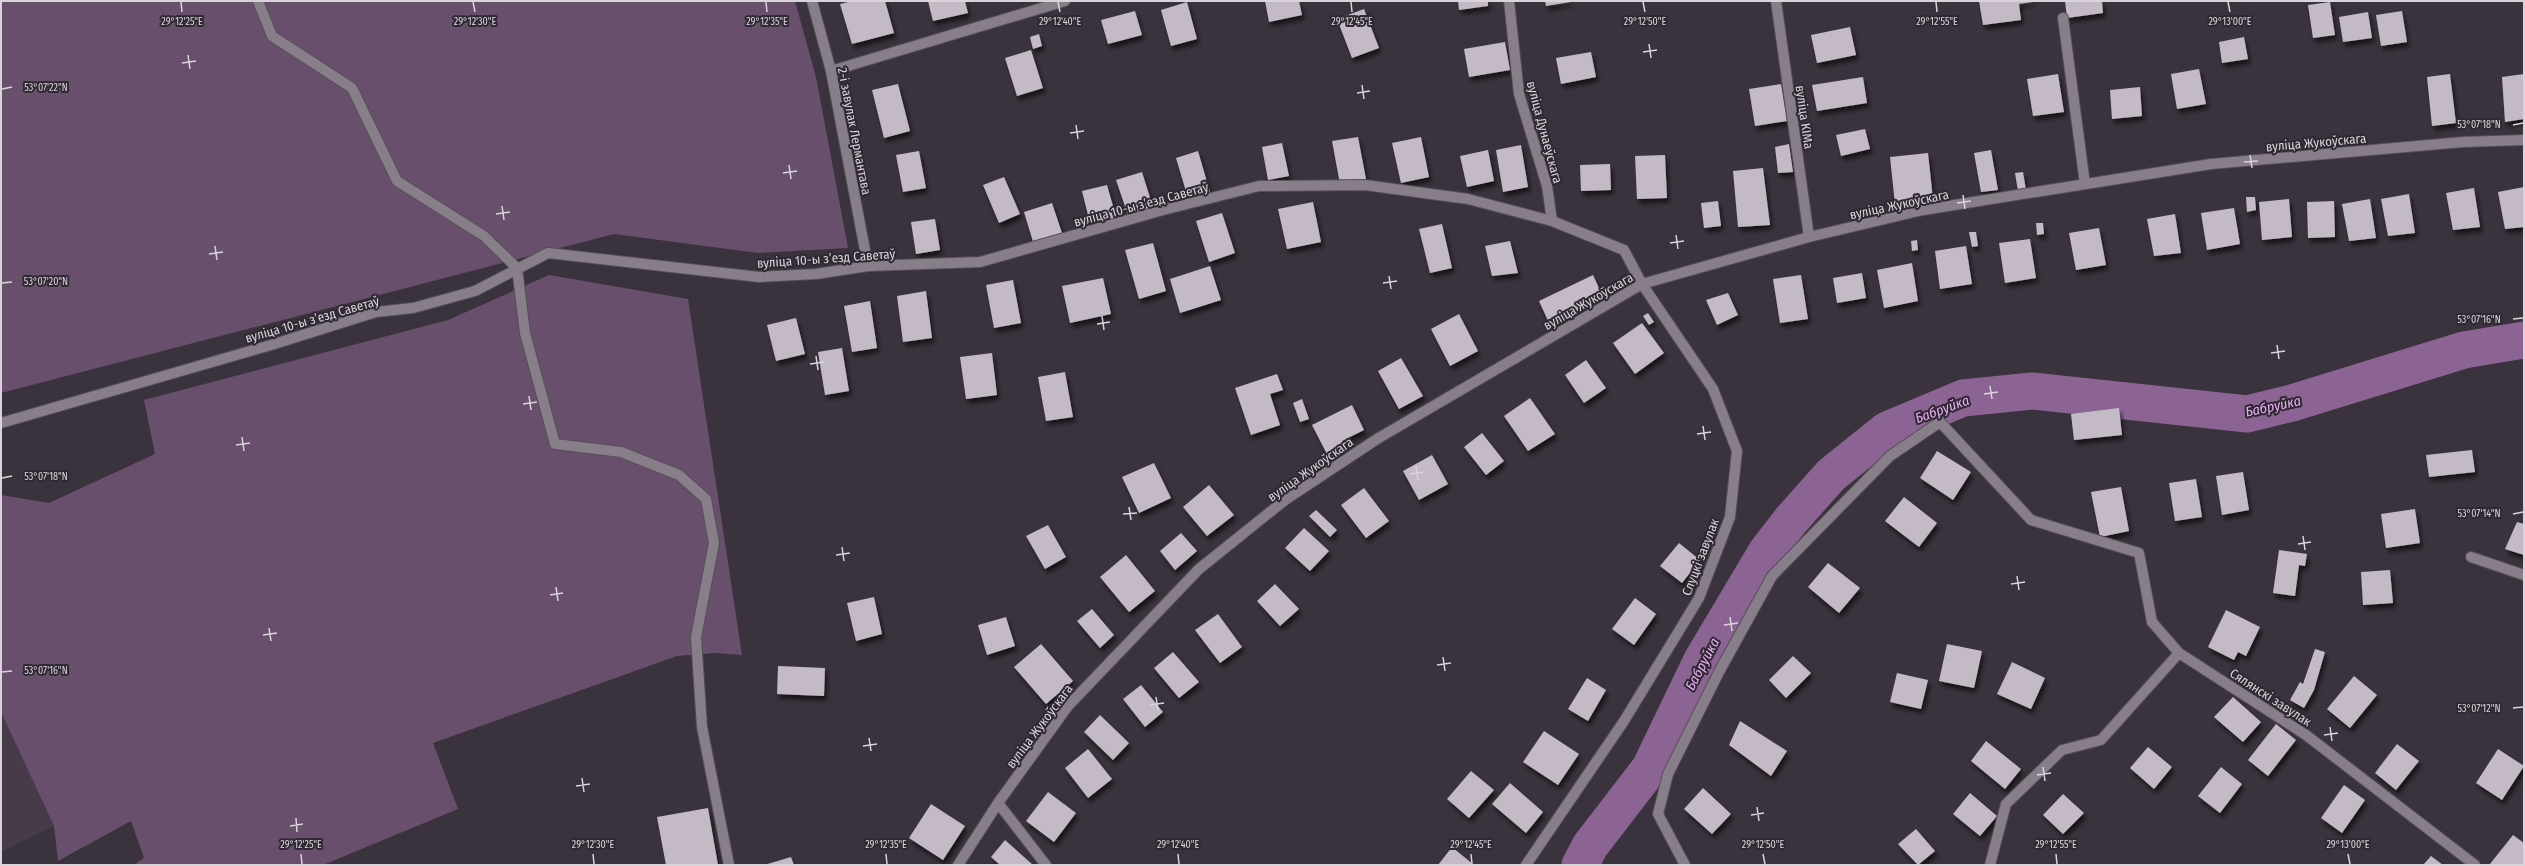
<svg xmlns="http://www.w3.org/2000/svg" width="2525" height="866" viewBox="0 0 2525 866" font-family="'Fira Sans Condensed',sans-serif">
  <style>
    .built { fill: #473b49 }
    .green { fill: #68506d }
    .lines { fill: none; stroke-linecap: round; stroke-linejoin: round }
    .river { stroke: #8b6494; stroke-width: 37 }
    .building { fill: #c4bac6; filter: url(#shadow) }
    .minor-casing { stroke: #554e56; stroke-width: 12 }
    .minor { stroke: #877e89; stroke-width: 10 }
    .ticks { fill: none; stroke: #d9d4da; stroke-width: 1.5 }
    .labels { text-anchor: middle; stroke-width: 4; stroke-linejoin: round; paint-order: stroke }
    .street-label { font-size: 13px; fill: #d9d4da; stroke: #302832 }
    .water-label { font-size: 14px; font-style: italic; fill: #ebb0f7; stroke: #302832 }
    .ticks-label { font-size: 10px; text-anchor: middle; fill: #d9d4da; stroke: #302832; stroke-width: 4; stroke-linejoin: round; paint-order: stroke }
  </style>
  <defs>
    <filter id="shadow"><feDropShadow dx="2.5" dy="4.5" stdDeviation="2" flood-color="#0009"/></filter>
  </defs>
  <rect width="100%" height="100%" fill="#3a323c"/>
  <!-- built -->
  <path class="built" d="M1,712L54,826L1,852Z"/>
  <!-- green -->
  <path class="green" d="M1,1H795L816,77L848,248L758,253L614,234L1,393Z
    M549,275L688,299L742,655L715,653L677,656L433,743L458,809L323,865H134L144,858L131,821L58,861L54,826L1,712V495L49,503L155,454L144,400L448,320Z"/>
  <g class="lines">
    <!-- river -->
    <path class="river" d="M1580,865L1590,846L1650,768L1702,660L1767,551L1791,520L1831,475L1887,430L1963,398L2032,391L2247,414L2292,403L2464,350L2524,340"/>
  </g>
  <!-- building -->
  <path class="building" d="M852,1H885L894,33L852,44L840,4Z
    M928,1H965L968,13L933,21Z
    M1265,1H1299L1302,15L1269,22Z
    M1458,1H1488V6L1459,10Z
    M1545,1H1570L1571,2L1546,6Z
    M1979,1H2033V2L2019,4L2021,20L1983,25Z
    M2065,1H2102L2103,13L2067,18Z
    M1187,2L1197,39L1171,46L1161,10Z
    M2330,2L2335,35L2313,38L2308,5Z
    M1364,9L1379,48L1352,58L1337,19Z
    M1135,11L1142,35L1108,44L1101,20Z
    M2402,11L2407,42L2381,46L2376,15Z
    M2368,12L2372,38L2343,42L2339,17Z
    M1850,27L1856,55L1817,63L1811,35Z
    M1039,34L1042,46L1033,49L1030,37Z
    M2244,37L2248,59L2222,63L2219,42Z
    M1505,42L1510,70L1469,77L1464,49Z
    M1031,50L1043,88L1017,96L1005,58Z
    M1591,52L1596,77L1561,84L1556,58Z
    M2199,69L2206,104L2177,109L2171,74Z
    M2058,74L2064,112L2033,116L2027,79Z
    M2450,74L2456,123L2432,126L2427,77Z
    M2524,74V119L2505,122L2502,77Z
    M1863,77L1867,103L1817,111L1812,85Z
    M898,84L910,131L884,138L872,90Z
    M1781,84L1787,121L1755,126L1749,89Z
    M2140,87L2142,116L2112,119L2110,90Z
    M1865,129L1870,149L1841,156L1836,135Z
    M1358,137L1366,179L1340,184L1332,141Z
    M1421,137L1429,177L1401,183L1392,143Z
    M1282,143L1289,176L1268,180L1262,147Z
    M1789,144L1793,172L1778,173L1775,147Z
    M1521,145L1528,187L1503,192L1496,150Z
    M1488,150L1494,181L1467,187L1460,156Z
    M1991,150L1998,190L1981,192L1974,153Z
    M919,151L926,188L903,192L896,155Z
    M1198,151L1210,192L1188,198L1176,158Z
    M1928,153L1933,199L1895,204L1890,157Z
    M1665,155L1667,198L1637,199L1635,156Z
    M1610,164L1611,190L1581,191L1580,165Z
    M1763,168L1770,225L1738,227L1733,171Z
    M1142,172L1153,207L1128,215L1116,180Z
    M2023,172L2026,190L2018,191L2015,173Z
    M1004,177L1020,214L999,223L983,185Z
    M1107,185L1117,220L1091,227L1082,191Z
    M2524,187V227L2505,229L2498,192Z
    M2474,188L2480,227L2453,230L2446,193Z
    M2409,194L2415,233L2388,236L2381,199Z
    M2246,197H2255L2256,210L2247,212Z
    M2289,199L2292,237L2262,240L2259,202Z
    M2370,199L2376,238L2349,241L2342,204Z
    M1718,201L1721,226L1704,228L1701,203Z
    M2334,201L2335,237L2308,238L2307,202Z
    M1313,202L1321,242L1287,249L1278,209Z
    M1052,203L1063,236L1034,245L1024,212Z
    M2234,208L2240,244L2207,250L2201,213Z
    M1222,213L1235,253L1209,262L1196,221Z
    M2175,214L2181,253L2154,256L2147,219Z
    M935,219L940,250L916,254L911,222Z
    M2036,223H2043L2044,234L2037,235Z
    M1442,224L1452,268L1430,273L1419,229Z
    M2099,228L2106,265L2076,270L2069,233Z
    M1969,232H1976L1978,246L1972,247Z
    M2030,239L2036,278L2005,283L1999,243Z
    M1917,240L1918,250L1912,251L1911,241Z
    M1510,241L1518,273L1492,276L1485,246Z
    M1153,243L1166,291L1139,299L1125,250Z
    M1966,246L1972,284L1940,289L1935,251Z
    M1912,263L1918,301L1884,308L1877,270Z
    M1210,266L1221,300L1180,313L1170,279Z
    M1862,273L1866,298L1837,303L1833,278Z
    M1593,275L1604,299L1550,325L1539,301Z
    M1801,275L1808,319L1780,323L1773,279Z
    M1103,278L1111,314L1070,323L1062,286Z
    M1013,280L1021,323L994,328L986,285Z
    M926,291L932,338L903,342L897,296Z
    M1728,293L1738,315L1717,325L1706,300Z
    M870,301L877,348L852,352L844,306Z
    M1648,313L1654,322L1649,325L1643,316Z
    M1459,314L1478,351L1450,366L1431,329Z
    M796,318L805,354L776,361L767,325Z
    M1642,323L1664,353L1635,374L1613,343Z
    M842,348L849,391L825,395L818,352Z
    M992,353L997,395L966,399L960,357Z
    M1401,358L1423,396L1399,409L1378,371Z
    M1586,360L1606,388L1584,403L1565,375Z
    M1065,372L1073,417L1046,421L1038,377Z
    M1277,374L1283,390L1270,394L1280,425L1251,435L1235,388Z
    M1530,398L1555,434L1528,451L1504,416Z
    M1302,399L1309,419L1300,422L1293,403Z
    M1352,405L1364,430L1342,441L1346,450L1329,458L1312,425Z
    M2119,408L2122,435L2074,440L2071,414Z
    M1482,433L1504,461L1486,475L1464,447Z
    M2472,450L2475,472L2429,477L2426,455Z
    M1937,451L1971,472L1953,500L1920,478Z
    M1432,455L1448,484L1419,500L1403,471Z
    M1154,463L1171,498L1139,513L1122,477Z
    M2243,472L2249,510L2222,515L2216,476Z
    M2196,479L2202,517L2175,521L2169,483Z
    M1209,485L1234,515L1207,536L1183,507Z
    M2121,487L2129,531L2100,537L2091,492Z
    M1364,488L1389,521L1366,538L1341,505Z
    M1904,497L1937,523L1919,547L1885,521Z
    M2415,509L2420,543L2386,548L2381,514Z
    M1316,510L1337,530L1330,537L1309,516Z
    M2517,522L2524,524V555L2505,549Z
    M1048,525L1066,557L1045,569L1026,536Z
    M1304,528L1329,551L1310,571L1285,548Z
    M1181,533L1197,551L1175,570L1160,551Z
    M1679,543L1700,560L1682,583L1660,566Z
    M2279,550L2307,554L2305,566L2299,565L2295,596L2273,593Z
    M1126,555L1155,591L1129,612L1100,577Z
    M1828,563L1860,588L1839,613L1808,587Z
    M2390,570L2393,603L2363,605L2361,572Z
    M1275,584L1299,609L1280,626L1257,601Z
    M874,597L882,634L856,641L847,603Z
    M1635,598L1656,614L1634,645L1612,629Z
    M1092,609L1114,635L1100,648L1077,621Z
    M2226,610L2260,627L2246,656L2238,652L2234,660L2208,647Z
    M1218,614L1242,647L1220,663L1195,630Z
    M1006,617L1015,646L987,655L978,625Z
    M1041,644L1073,681L1046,704L1014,667Z
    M1947,644L1982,651L1974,688L1939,681Z
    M2315,649L2325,652L2314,690L2304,708L2290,700L2300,682L2303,684Z
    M1173,652L1199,682L1179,698L1154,668Z
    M1793,656L1811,673L1786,698L1769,680Z
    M2012,662L2045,678L2031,709L1997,694Z
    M778,666L825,668L824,696L777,694Z
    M1897,673L1928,680L1921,709L1890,702Z
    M2354,676L2377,695L2350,728L2327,709Z
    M1587,678L1606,690L1588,721L1568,709Z
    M1141,685L1163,712L1145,727L1123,699Z
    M2233,697L2261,722L2243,742L2214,717Z
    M1100,715L1129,743L1113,760L1084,732Z
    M1740,721L1787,751L1771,776L1729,745Z
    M2276,724L2296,740L2268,776L2248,760Z
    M1544,731L1579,754L1558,785L1523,762Z
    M1986,741L2021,769L2005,789L1971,761Z
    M2397,744L2419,761L2396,790L2375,773Z
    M2148,747L2172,767L2154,789L2130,768Z
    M1088,749L1112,779L1088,798L1065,768Z
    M2498,749L2524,766L2502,800L2476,783Z
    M2221,767L2242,784L2220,813L2198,796Z
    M1471,771L1494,790L1469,818L1447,799Z
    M1510,783L1543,812L1526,833L1492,804Z
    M2344,785L2365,800L2342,833L2321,818Z
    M1703,788L1731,814L1712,834L1684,809Z
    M1048,792L1076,813L1054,842L1026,821Z
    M1970,793L1997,816L1980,836L1953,814Z
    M2063,794L2084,813L2063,834L2043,815Z
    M931,804L965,826L943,860L909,838Z
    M708,808L718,865H666L657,817Z
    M1916,829L1935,851L1918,865L1898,844Z
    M2513,835L2524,843V865H2492L2490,864Z
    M1005,840L1033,865H1000L991,857Z
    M1452,847L1474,865H1438Z
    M2431,856L2443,865H2423Z
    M791,857L794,865H764Z"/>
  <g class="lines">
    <!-- minor casing -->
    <g class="minor-casing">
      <path id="minor" d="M258,1L272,36L352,88L397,181L484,236L517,268L525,333L555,444L621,452L679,475L706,499L714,543L696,637L702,727L729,865
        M812,1L831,71L868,266
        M1509,1L1519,94L1547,186L1552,221
        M1776,1L1809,237
        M2063,18L2085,184
        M831,71L1065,1
        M1,423L271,345L376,312L413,308L475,291L548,253L759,277L816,274L868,266L980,262L1163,210L1259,186L1365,185L1468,199L1552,221L1624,250L1642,284L1713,389L1737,451L1730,517L1699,598L1624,721L1526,865
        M2471,557L2524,575
        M998,803L1046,865
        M958,865L998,803L1068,706L1199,569L1285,500L1377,439L1642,284L1809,237L1923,210L2211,164L2463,142L2524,140
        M1685,865L1658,814L1668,774L1719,672L1772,576L1890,456L1940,422L2031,520L2139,553L2152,622L2179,653L2306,735L2475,865
        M1990,865L2006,804L2062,750L2101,740L2179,653"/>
    </g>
    <!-- minor -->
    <use href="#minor" class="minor"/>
  </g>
  <!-- ticks -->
  <path class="ticks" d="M181,2L182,12M473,2L475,12M766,2L767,12M1058,2L1060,12M1351,2L1352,12M1643,2L1645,12M1936,2L1937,12M2228,2L2230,12M1649,44L1651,58M1643,52L1657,50M188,55L190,69M182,63L196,61M1362,85L1364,99M2,89L12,87M1357,93L1370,91M1076,125L1078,139M2513,125L2523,123M1070,133L1084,131M2250,155L2252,168M2244,162L2258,161M789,165L791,179M783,173L797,171M1963,195L1965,209M1957,203L1971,201M502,206L504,220M496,214L510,212M1676,235L1678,249M1670,243L1684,241M215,246L217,260M209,254L223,252M1389,276L1391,289M2,283L12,282M1383,283L1397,281M1102,316L1104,330M2513,319L2523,318M1097,324L1110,322M2277,345L2279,359M2271,353L2285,351M816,356L818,370M810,364L824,362M1990,386L1992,399M1984,394L1998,392M529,396L531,410M523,404L537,402M1703,426L1705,440M1697,434L1711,432M242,437L244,451M236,445L250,443M1416,466L1418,480M1410,474L1424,472M2,478L12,476M1129,507L1131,520M1123,514L1137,513M2513,514L2523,512M2303,536L2305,550M2298,544L2311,542M842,547L844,561M836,555L850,553M2017,576L2019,590M2011,584L2025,582M556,587L558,601M550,595L563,593M1730,617L1732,631M1724,625L1738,623M269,628L271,641M263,635L277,633M1443,657L1445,671M1437,665L1451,663M2,672L12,671M1156,697L1158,711M1150,705L1164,703M2513,708L2523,707M2330,727L2332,741M2324,735L2338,733M869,738L871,751M863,746L877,744M2043,767L2045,781M2037,775L2051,773M582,778L584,792M576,786L590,784M1757,807L1759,821M1751,815L1764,813M296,818L297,832M290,826L303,824M301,854L302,864M593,854L594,864M886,854L887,864M1178,854L1179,864M1471,854L1472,864M1763,854L1765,864M2056,854L2057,864M2348,854L2350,864"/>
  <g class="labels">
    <!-- street labels -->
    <g class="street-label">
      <text transform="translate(1805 117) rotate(82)" y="5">вуліца КІМа</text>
      <text transform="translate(855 131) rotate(79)" y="5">2-і завулак Лермантава</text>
      <text transform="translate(1545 132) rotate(75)" y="5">вуліца Дунаеўскага</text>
      <text transform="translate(2316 142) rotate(-5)" y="5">вуліца Жукоўскага</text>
      <text transform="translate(1141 204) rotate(-15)" y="5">вуліца 10-ы зʼезд Саветаў</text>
      <text transform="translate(1899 204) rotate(-12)" y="5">вуліца Жукоўскага</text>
      <text transform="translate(826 258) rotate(-4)" y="5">вуліца 10-ы зʼезд Саветаў</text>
      <text transform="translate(1588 301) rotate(-30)" y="5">вуліца Жукоўскага</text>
      <text transform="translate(312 319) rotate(-16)" y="5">вуліца 10-ы зʼезд Саветаў</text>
      <text transform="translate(1310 469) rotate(-35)" y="5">вуліца Жукоўскага</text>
      <text transform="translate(1700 557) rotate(-69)" y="5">Слуцкі завулак</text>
      <text transform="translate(2271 697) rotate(33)" y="5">Сялянскі завулак</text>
      <text transform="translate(1039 726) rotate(-53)" y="5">вуліца Жукоўскага</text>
    </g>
    <!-- water labels -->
    <g class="water-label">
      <text transform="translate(2273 406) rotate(-12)" y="5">Бабруйка</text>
      <text transform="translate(1942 409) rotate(-20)" y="5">Бабруйка</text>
      <text transform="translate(1702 664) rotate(-62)" y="5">Бабруйка</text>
    </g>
  </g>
  <g class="ticks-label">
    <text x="182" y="25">29°12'25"E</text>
    <text x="475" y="25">29°12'30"E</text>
    <text x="767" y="25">29°12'35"E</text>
    <text x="1060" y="25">29°12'40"E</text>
    <text x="1352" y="25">29°12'45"E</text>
    <text x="1645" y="25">29°12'50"E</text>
    <text x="1937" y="25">29°12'55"E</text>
    <text x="2230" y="25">29°13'00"E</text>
    <text x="46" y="91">53°07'22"N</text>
    <text x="2479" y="128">53°07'18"N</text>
    <text x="46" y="285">53°07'20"N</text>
    <text x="2479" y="323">53°07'16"N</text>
    <text x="46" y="480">53°07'18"N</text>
    <text x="2479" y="517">53°07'14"N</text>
    <text x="46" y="674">53°07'16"N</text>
    <text x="2479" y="712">53°07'12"N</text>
    <text x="301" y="848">29°12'25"E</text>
    <text x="593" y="848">29°12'30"E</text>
    <text x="886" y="848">29°12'35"E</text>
    <text x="1178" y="848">29°12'40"E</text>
    <text x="1471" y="848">29°12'45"E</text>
    <text x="1763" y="848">29°12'50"E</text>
    <text x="2056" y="848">29°12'55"E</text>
    <text x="2348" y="848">29°13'00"E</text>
  </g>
  <!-- border -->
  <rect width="2525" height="866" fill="none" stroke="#d9d4da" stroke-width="4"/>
</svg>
